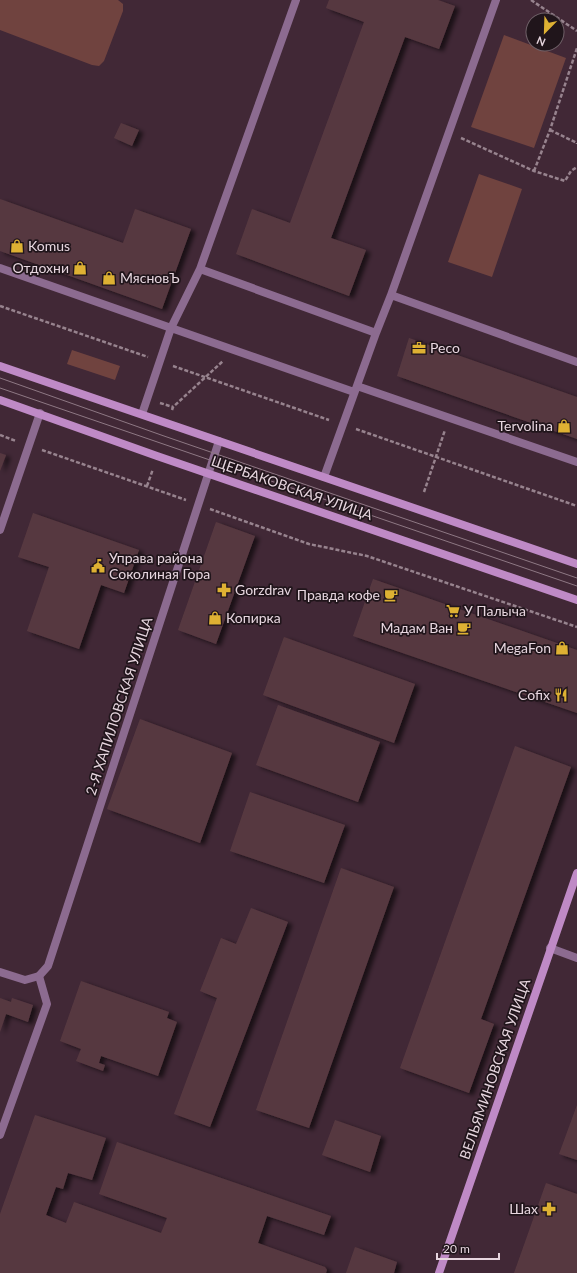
<svg xmlns="http://www.w3.org/2000/svg" width="577" height="1273" viewBox="0 0 577 1273" font-family="Lato,sans-serif">
  <style>
    .green { fill: #70433f }
    .building { fill: #573940; filter: url(#shadow) }
    .lines { fill: none; stroke-linecap: round; stroke-linejoin: round }
    .path { stroke: #97838e; stroke-width: 2.5; stroke-dasharray: 4 2; stroke-linecap: butt }
    .lane { stroke: #8c6b90; stroke-width: 8 }
    .street { stroke: #8c6b90; stroke-width: 8 }
    .secondary { stroke: #bf8ac6; stroke-width: 8 }
    .tram { stroke: #8e7884; stroke-width: 1 }
    .labels { text-anchor: middle; stroke-width: 3.5; stroke-linejoin: round; paint-order: stroke }
    .poi-label { font-size: 14px; fill: #e7d6df; stroke: #20151b; text-anchor: start }
    .street-label { font-size: 14px; fill: #e7d6df; stroke: #20151b }
  </style>
  <defs>
    <filter id="shadow"><feDropShadow dx="4.5" dy="2.5" stdDeviation="2" flood-color="#0009"/></filter>
  </defs>
  <rect width="100%" height="100%" fill="#412836"/>
  <!-- green -->
  <path class="green" d="M0,0H118L123,4V11L104,61L99,66L92,65L0,30Z
    M504,35L566,58L534,148L471,127Z
    M479,174L522,189L492,277L448,262Z
    M72,350L120,366L115,380L67,364Z"/>
  <!-- building -->
  <path class="building" d="M329,0H438L455,6L439,49L405,37L331,238L366,250L349,296L236,254L252,209L290,223L364,22L326,8Z
    M121,123L139,130L132,146L114,138Z
    M0,199L123,243L135,209L191,229L162,309L0,251Z
    M409,338L577,397V439L397,376Z
    M0,453L6,455L0,471Z
    M33,513L139,550L124,593L101,585L79,649L27,631L49,567L18,557Z
    M216,522L255,536L216,644L178,630Z
    M373,579L577,650V713L353,636Z
    M284,637L415,684L394,743L263,695Z
    M278,705L380,742L358,802L256,765Z
    M140,719L232,753L200,843L107,809Z
    M515,746L571,767L481,1019L494,1024L469,1093L400,1068Z
    M250,792L345,825L324,883L230,851Z
    M341,868L394,887L309,1128L256,1110Z
    M251,908L288,922L210,1127L174,1114L217,998L200,991L221,938L236,944Z
    M81,981L169,1012L167,1018L177,1022L158,1076L101,1056L99,1063L105,1065L103,1071L76,1061L81,1049L60,1041Z
    M0,998L11,1002L12,998L33,1005L28,1022L6,1014L0,1032Z
    M577,1105V1160L559,1154Z
    M35,1115L106,1138L92,1180L68,1173L63,1189L56,1187L46,1215L66,1223L74,1202L161,1233L167,1218L99,1194L117,1142L331,1216L324,1235L267,1216L258,1243L325,1267L327,1270L326,1273H0V1214Z
    M335,1120L381,1136L370,1172L322,1155Z
    M546,1183L577,1194V1273H514Z
    M355,1247L397,1262L394,1273H346Z"/>
  <g class="lines">
    <!-- path -->
    <path class="path" d="M531,0L577,31
      M550,130L577,143V144
      M461,138L534,171L565,181L571,171L577,167
      M534,171L550,130L577,48
      M0,306L148,357
      M173,366L329,420
      M160,403L173,407
      M172,410L173,407L223,361
      M356,429L577,506
      M0,435L16,441
      M42,450L186,500
      M147,486L153,469
      M424,492L445,430
      M210,509L309,544L367,556L577,627"/>
    <!-- lane -->
    <path class="lane" d="M0,268L354,392
      M200,269L376,333
      M391,295L496,0
      M357,386L577,462
      M142,414L171,328L200,269L296,0
      M324,477L376,333L391,295L577,362
      M0,530L40,413
      M550,948L577,958
      M0,1135L47,1004L39,976"/>
    <!-- street -->
    <path class="street" d="M0,972L25,980L39,976L48,966L219,441"/>
    <!-- secondary -->
    <path class="secondary" d="M0,366L577,564
      M0,400L157,456L577,600
      M439,1273L577,873"/>
    <!-- tram -->
    <path class="tram" d="M0,378L164,436L577,578
      M0,388L577,586"/>
  </g>
  <!-- icons -->
  <defs>
    <g id="shop-bare" transform="scale(1.08)"><path d="M-5-2.5h2.3a2.7 3.5 0 0 1 5.4 0H5L5.5 6h-11ZM-1.5-2.5h3a1.5 2.3 0 0 0-3 0Z" fill="#deb133" stroke="#20151b" stroke-width="2.5" paint-order="stroke"/></g>
    <g id="office-bare" transform="scale(1.08)"><path d="M-6-3h4V-5.5h4V-3h4V5H-6ZM-1-4.5V-3h2v-1.5ZM-6 0V1H6V0Z" fill="#deb133" stroke="#20151b" stroke-width="2.5" paint-order="stroke"/></g>
    <g id="civic-bare" transform="scale(1.08)"><path d="M-.6-6.5H3V-4.5H.6V-3L4-1V1h2V6H-6V1h2V-1L-.6-3ZM-1.2 2.5V6h2.4V2.5Z" fill="#deb133" stroke="#20151b" stroke-width="2.5" paint-order="stroke"/></g>
    <g id="pharmacy-bare" transform="scale(1.08)"><path d="M-2-6h4v4h4v4h-4v4h-4v-4h-4v-4h4Z" fill="#deb133" stroke="#20151b" stroke-width="2.5" paint-order="stroke"/></g>
    <g id="cafe-bare" transform="scale(1.08)"><path d="M-5.5-4.5H6V0H3Q3 3.5 0 3.5H-2.5Q-5.5 3.5-5.5 0ZM3-3.2v2h1.7v-2ZM-6 4.5H4V6H-6Z" fill="#deb133" stroke="#20151b" stroke-width="2.5" paint-order="stroke"/></g>
    <g id="supermarket-bare" transform="scale(1.08)"><path d="M-6-5.5h2.5l.6 2H6L4.5 2H-2.5L-4.4-4H-6ZM-1.5 3.2a1.3 1.3 0 1 0 .1 0ZM3 3.2a1.3 1.3 0 1 0 .1 0Z" fill="#deb133" stroke="#20151b" stroke-width="2.5" paint-order="stroke"/></g>
    <g id="restaurant-bare" transform="scale(1.08)"><path d="M-5-6h1v4h1v-4h1v4h1v-4h1v5L-1.5 .5V6h-2V.5L-5-1ZM5-6V6H3V1.5H1.5Q1.5-4 5-6Z" fill="#deb133" stroke="#20151b" stroke-width="2.5" paint-order="stroke"/></g>
  </defs>
  <g fill-rule="evenodd">
    <use href="#shop-bare" x="17" y="246"/>
    <use href="#shop-bare" x="80" y="268"/>
    <use href="#shop-bare" x="109" y="278"/>
    <use href="#office-bare" x="419" y="348"/>
    <use href="#shop-bare" x="564" y="426"/>
    <use href="#civic-bare" x="98" y="566"/>
    <use href="#pharmacy-bare" x="224" y="590"/>
    <use href="#cafe-bare" x="391" y="595"/>
    <use href="#supermarket-bare" x="453" y="611"/>
    <use href="#shop-bare" x="215" y="618"/>
    <use href="#cafe-bare" x="464" y="628"/>
    <use href="#shop-bare" x="562" y="648"/>
    <use href="#restaurant-bare" x="561" y="695"/>
    <use href="#pharmacy-bare" x="549" y="1209"/>
  </g>
  <g class="labels">
    <!-- poi labels -->
    <g class="poi-label">
      <text x="28" y="251">Komus</text>
      <text x="69" y="273" text-anchor="end">Отдохни</text>
      <text x="120" y="283">МясновЪ</text>
      <text x="430" y="353">Ресо</text>
      <text x="553" y="431" text-anchor="end">Tervolina</text>
      <text x="109" y="563">Управа района<tspan x="109" dy="16">Соколиная Гора</tspan></text>
      <text x="235" y="595">Gorzdrav</text>
      <text x="380" y="600" text-anchor="end">Правда кофе</text>
      <text x="464" y="616">У Палыча</text>
      <text x="226" y="623">Копирка</text>
      <text x="453" y="633" text-anchor="end">Мадам Ван</text>
      <text x="551" y="653" text-anchor="end">MegaFon</text>
      <text x="550" y="700" text-anchor="end">Cofix</text>
      <text x="538" y="1214" text-anchor="end">Шах</text>
    </g>
    <!-- street labels -->
    <g class="street-label">
      <text transform="translate(292 488) rotate(19)" y="5">ЩЕРБАКОВСКАЯ УЛИЦА</text>
      <text transform="translate(119 706) rotate(-72)" y="5">2-Я ХАПИЛОВСКАЯ УЛИЦА</text>
      <text transform="translate(495 1069) rotate(-71)" y="5">ВЕЛЬЯМИНОВСКАЯ УЛИЦА</text>
    </g>
  </g>
  <!-- north arrow -->
  <g transform="translate(545 32) rotate(203)"><circle r="19" fill="#20151b" stroke="#706269"/>
  <path d="M0-3L7 15L0 10L-7 15Z" fill="#deb133"/>
  <text y="-6" font-size="11" font-weight="bold" text-anchor="middle" fill="#e7d6df">N</text>
  </g>
  <!-- scale -->
  <path d="M437 1253v6h62v-6" fill="none" stroke="#e7d6df" stroke-width="2"/>
  <text x="443" y="1253" font-size="12" fill="#e7d6df" stroke="#20151b" stroke-width="3" paint-order="stroke">20 m</text>
</svg>
